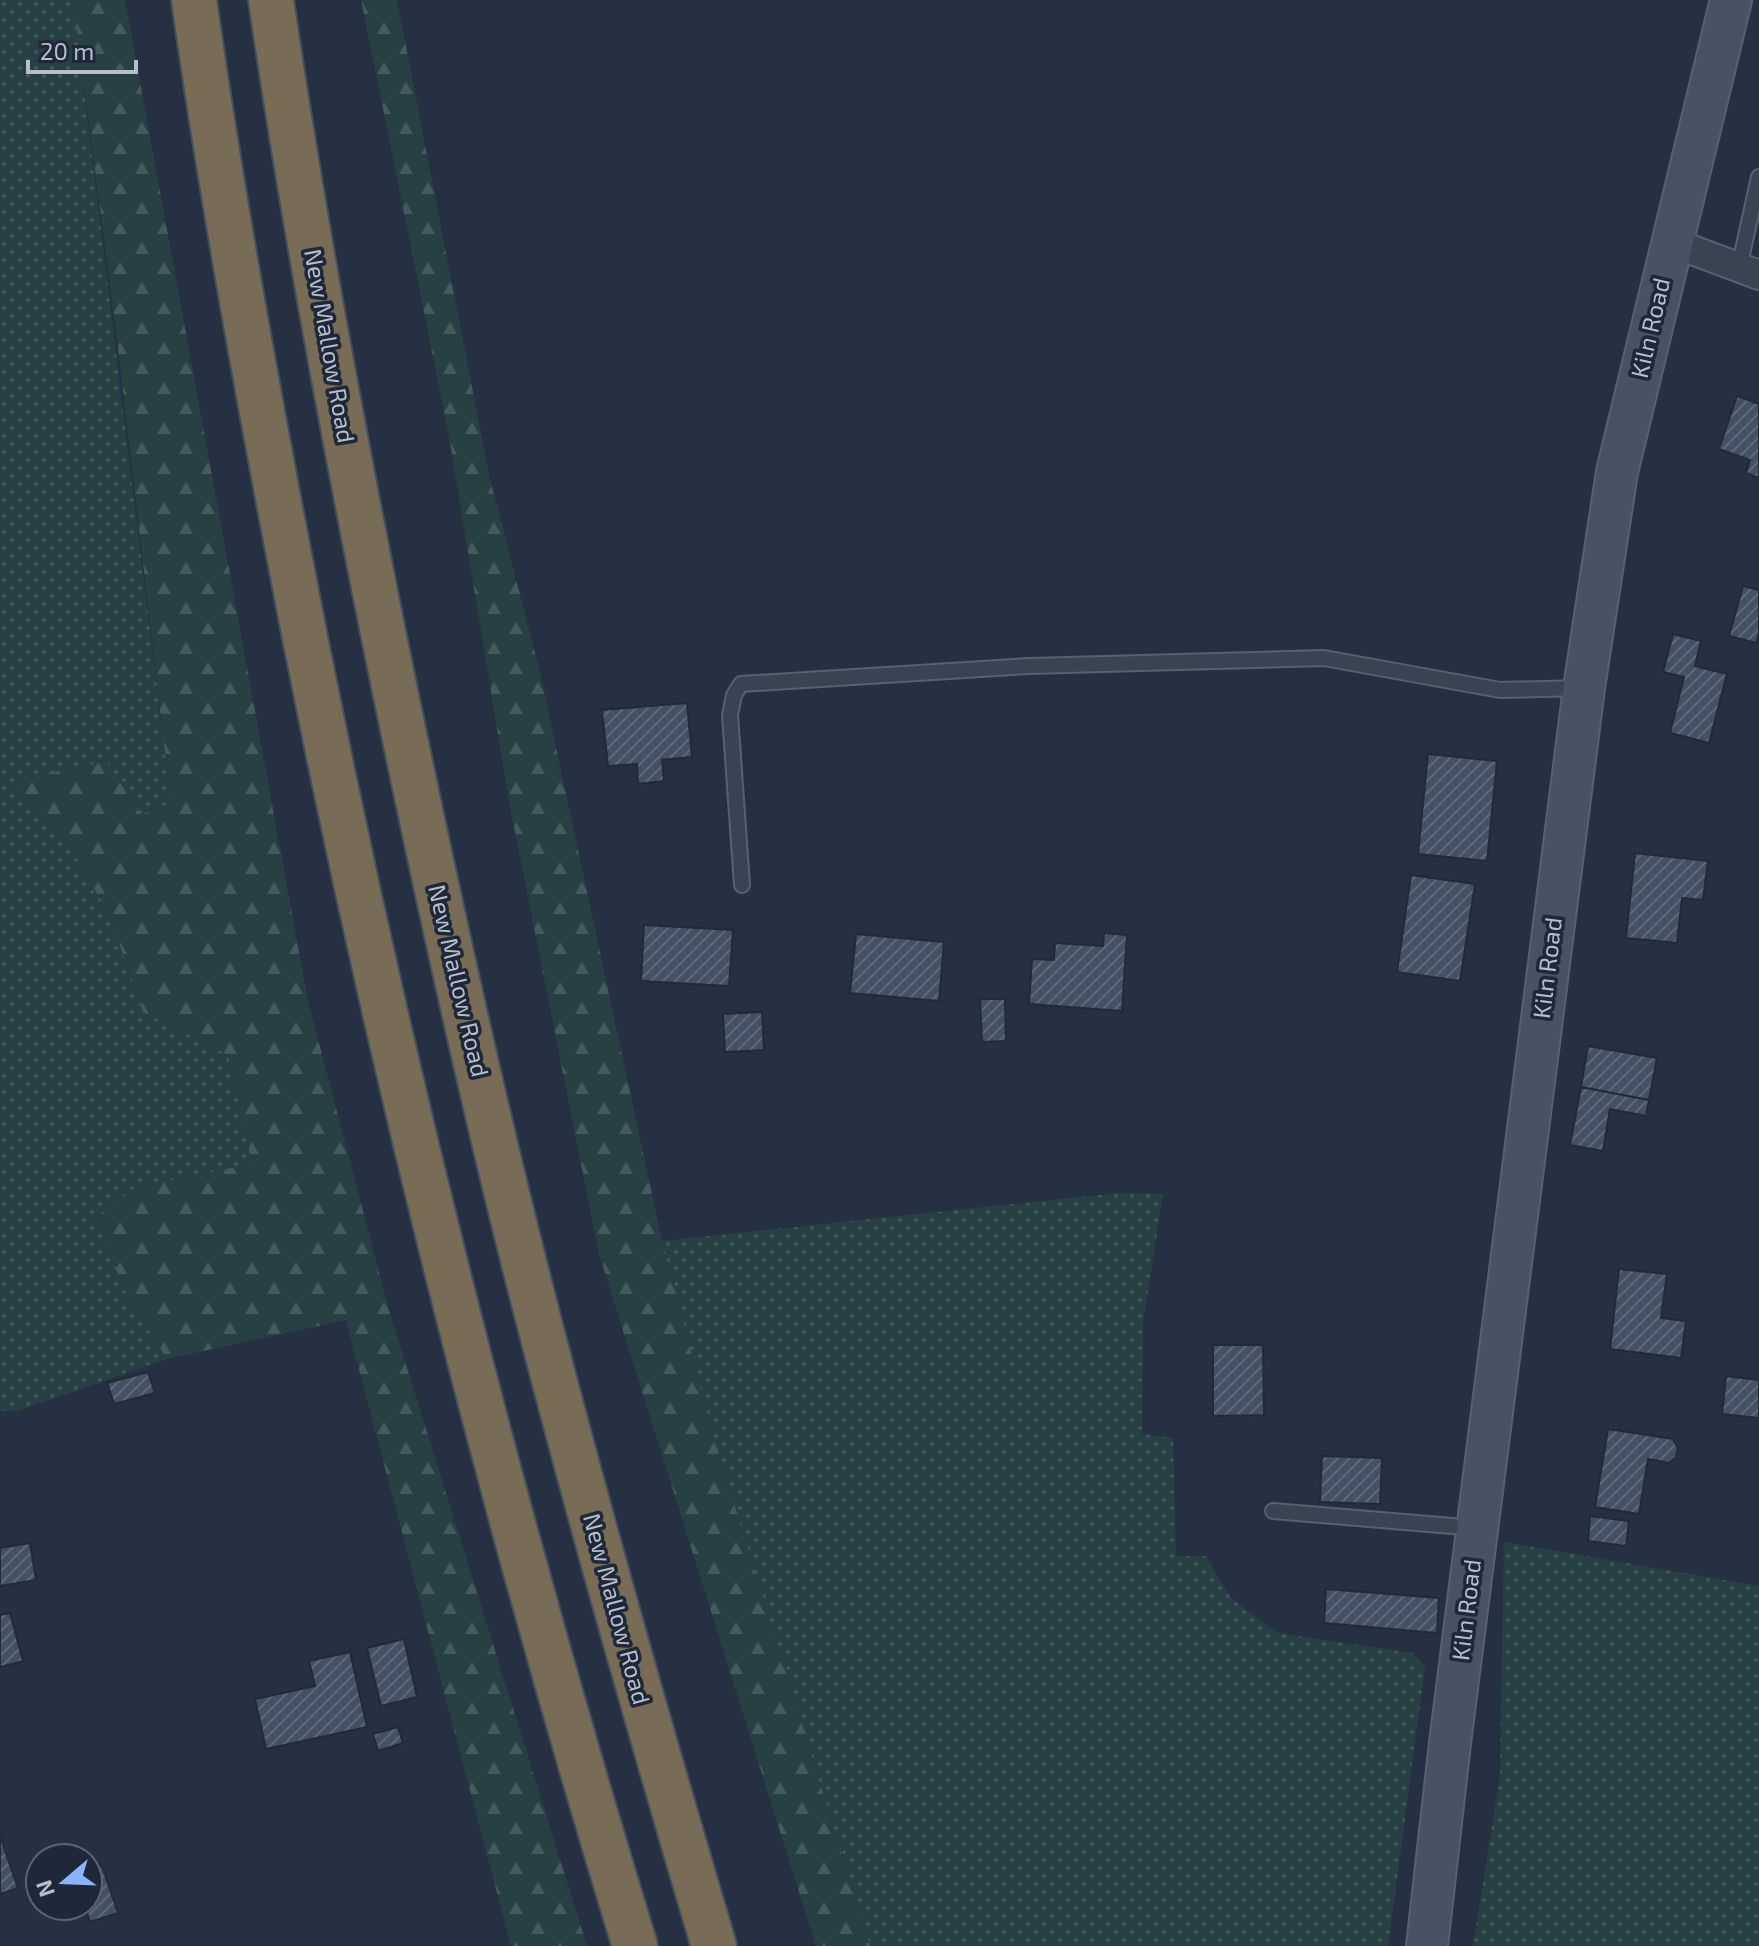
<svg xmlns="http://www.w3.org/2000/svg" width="1759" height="1946" viewBox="0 0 1759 1946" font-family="'Exo 2',sans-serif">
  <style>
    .grass { fill: url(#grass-dots) }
    .forest { fill: url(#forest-firs) }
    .building { fill: url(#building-hatch); stroke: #202a3a; stroke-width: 2 }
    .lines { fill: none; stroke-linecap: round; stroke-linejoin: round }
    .lane-casing { stroke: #57616f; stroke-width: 18 }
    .street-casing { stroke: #57616f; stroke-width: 32 }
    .secondary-casing { stroke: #57616f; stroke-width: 44 }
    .highway-casing { stroke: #444e5d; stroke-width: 48 }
    .lane { stroke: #394352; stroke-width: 14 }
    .street { stroke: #394352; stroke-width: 28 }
    .secondary { stroke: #475265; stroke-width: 40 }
    .highway { stroke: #796c56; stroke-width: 44 }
    .labels { text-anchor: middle; stroke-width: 7; stroke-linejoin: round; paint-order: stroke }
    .street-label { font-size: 24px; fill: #b6becc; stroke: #1e2838 }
  </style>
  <defs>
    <pattern id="grass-dots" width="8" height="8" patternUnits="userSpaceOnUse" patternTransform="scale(2)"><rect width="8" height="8" fill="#274044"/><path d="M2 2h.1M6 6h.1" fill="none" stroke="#445a5e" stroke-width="1.8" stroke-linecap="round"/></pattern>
    <pattern id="forest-firs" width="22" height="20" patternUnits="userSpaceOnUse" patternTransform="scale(2)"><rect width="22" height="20" fill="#274044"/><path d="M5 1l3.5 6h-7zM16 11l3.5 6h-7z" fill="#445a5e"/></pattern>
    <pattern id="building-hatch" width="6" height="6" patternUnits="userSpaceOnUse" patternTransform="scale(2)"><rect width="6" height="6" fill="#445165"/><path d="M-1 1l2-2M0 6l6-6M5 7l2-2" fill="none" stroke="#5d687a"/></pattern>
  </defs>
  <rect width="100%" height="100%" fill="#253143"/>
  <!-- grass -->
  <path class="grass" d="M0,0H73L171,803L141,816L78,861L109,914L143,1012L228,1055L252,1165L129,1301L167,1359L18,1411H0Z
    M1119,1193L1163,1194L1143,1324L1142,1434L1173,1438L1176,1556H1206L1230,1597L1277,1633L1413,1653L1425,1667L1388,1946H870L711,1428L662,1241Z
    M1504,1542L1759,1586V1946H1473L1500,1776Z"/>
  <!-- forest -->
  <path class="forest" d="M73,0H125L308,1001L389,1310L587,1946H511L346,1320L167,1359L129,1301L96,1218L135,1187L252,1164L228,1055L143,1012L109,914L78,861L13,781L107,761L141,815L171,803L117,340Z
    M361,0H397L489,475L539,668L662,1241L711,1428L870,1946H816L599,1254L510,807L449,436Z"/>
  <!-- building -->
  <path class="building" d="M1737,396L1759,404V478L1746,473L1750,460L1719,449Z
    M1743,586L1759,590V633L1756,643L1729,636Z
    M1673,634L1701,641L1695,666L1727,674L1709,743L1670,733L1684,677L1663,672Z
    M687,703L692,757L662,760L664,781L638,784L637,764L608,766L602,710Z
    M1428,754L1497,761L1487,861L1418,854Z
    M1635,853L1708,861L1703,900L1682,898L1677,943L1626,938Z
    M1411,875L1475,884L1460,981L1397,972Z
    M644,925L733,930L729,986L641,981Z
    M1104,933L1127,935L1122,1011L1029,1004L1032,959L1054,960L1055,943L1103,946Z
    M856,934L944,942L939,1001L850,993Z
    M980,999H1005L1006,1041L982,1042Z
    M762,1012L764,1050L725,1052L723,1014Z
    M1588,1046L1657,1058L1649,1100L1581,1087Z
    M1581,1087L1649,1100L1646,1116L1610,1109L1603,1151L1570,1145Z
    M1619,1269L1667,1274L1661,1318L1686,1321L1681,1358L1610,1349Z
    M1213,1345H1263L1264,1415L1213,1416Z
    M148,1372L155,1393L114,1404L107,1383Z
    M1726,1376L1759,1380V1418L1722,1414Z
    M1608,1429L1673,1439L1678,1448L1676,1457L1669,1463L1648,1459L1639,1514L1595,1507Z
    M1322,1456L1382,1458L1380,1504L1320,1502Z
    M1590,1516L1629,1521L1626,1546L1588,1541Z
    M30,1543L36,1580L0,1586V1548Z
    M1326,1589L1439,1598L1437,1633L1324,1623Z
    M10,1613L23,1661L0,1667V1615Z
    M404,1639L417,1697L381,1706L367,1648Z
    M350,1652L367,1727L266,1749L255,1699L315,1686L309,1661Z
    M398,1727L403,1743L378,1751L373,1734Z
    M0,1836L18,1888L0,1894Z
    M102,1866L118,1913L90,1922L85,1906H88V1871Z"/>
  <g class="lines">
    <!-- lane casing -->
    <g class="lane-casing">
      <path id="lane" d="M1739,268L1759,177
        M742,885L730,715L734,695L741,684L1029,666L1324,658L1500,690L1583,688
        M1273,1511L1476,1528"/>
    </g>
    <!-- street casing -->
    <g class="street-casing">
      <path id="street" d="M1671,242L1759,275"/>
    </g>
    <!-- secondary casing -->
    <g class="secondary-casing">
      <path id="secondary" d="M1427,1946L1450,1743L1584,688L1617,472L1731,0"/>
    </g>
    <!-- highway casing -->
    <g class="highway-casing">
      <path id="highway" d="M194,0C216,156 243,311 272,465C364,965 486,1460 635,1946
        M271,0C302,212 341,423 383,632C431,868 482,1104 543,1337C596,1541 654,1744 714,1946"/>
    </g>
    <!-- lane -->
    <use href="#lane" class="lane"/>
    <!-- street -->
    <use href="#street" class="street"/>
    <!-- secondary -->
    <use href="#secondary" class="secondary"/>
    <!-- highway -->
    <use href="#highway" class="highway"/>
  </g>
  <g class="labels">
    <!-- street labels -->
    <g class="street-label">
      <text transform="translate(1651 328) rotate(-77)" y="8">Kiln Road</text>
      <text transform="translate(329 346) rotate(80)" y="8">New Mallow Road</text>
      <text transform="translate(1548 968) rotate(-83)" y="8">Kiln Road</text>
      <text transform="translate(458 981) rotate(77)" y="8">New Mallow Road</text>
      <text transform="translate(616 1609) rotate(75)" y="8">New Mallow Road</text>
      <text transform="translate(1467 1610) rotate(-83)" y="8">Kiln Road</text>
    </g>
  </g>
  <!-- north arrow -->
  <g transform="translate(64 1882) rotate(251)"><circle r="38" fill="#1e2838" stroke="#5b6473" stroke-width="2"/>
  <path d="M0-6L14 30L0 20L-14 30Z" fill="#8bb4fd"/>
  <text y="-12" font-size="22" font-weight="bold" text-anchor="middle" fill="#b6becc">N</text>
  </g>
  <!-- scale -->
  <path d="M28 60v12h108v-12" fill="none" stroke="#b6becc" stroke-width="4"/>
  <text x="40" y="60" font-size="24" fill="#b6becc" stroke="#1e2838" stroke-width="6" paint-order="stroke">20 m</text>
</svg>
